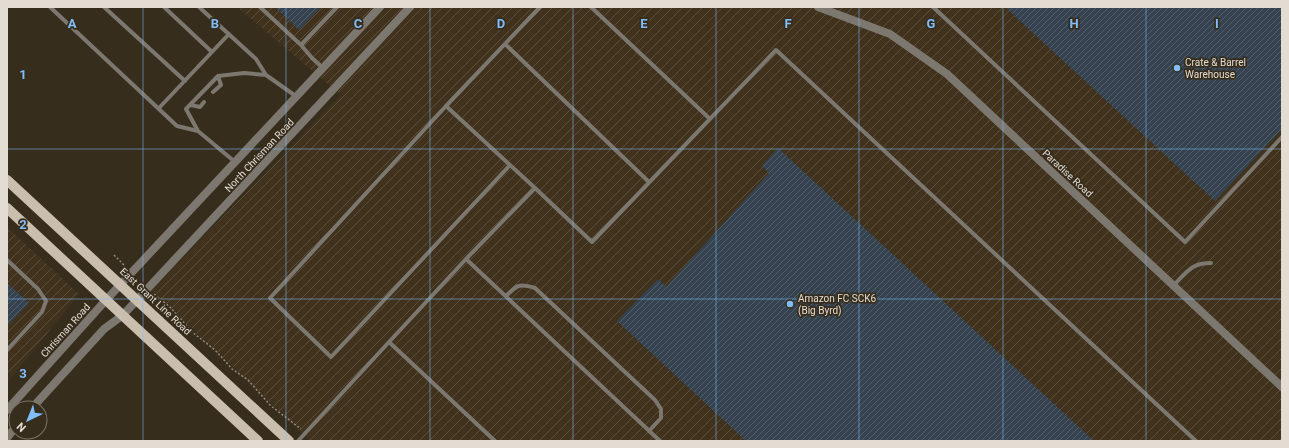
<svg xmlns="http://www.w3.org/2000/svg" width="1289" height="448" viewBox="0 0 1289 448" font-family="Roboto,sans-serif">
  <style>
    .industrial { fill: url(#industrial-furrows) }
    .building { fill: url(#building-hatch) }
    .lines { fill: none; stroke-linecap: round; stroke-linejoin: round }
    .path { stroke: #928a7d; stroke-width: 1.5; stroke-dasharray: 2 2; stroke-linecap: butt }
    .lane { stroke: #7c776f; stroke-width: 4 }
    .street { stroke: #7c776f; stroke-width: 8 }
    .primary { stroke: #cabfaf; stroke-width: 10 }
    .grid { fill: none; stroke: #80bdfa; stroke-width: 1; stroke-opacity: 0.55 }
    .poi-dot { fill: #80bdfa; stroke: #372d1d; stroke-width: 1.5 }
    .labels { text-anchor: middle; stroke-width: 3.5; stroke-linejoin: round; paint-order: stroke }
    .poi-label { font-size: 10px; fill: #e3dcd2; stroke: #372d1d; text-anchor: start }
    .street-label { font-size: 10px; fill: #e3dcd2; stroke: #372d1d }
    .grid-label { font-size: 13px; text-anchor: middle; font-weight: bold; fill: #80bdfa; stroke: #372d1d; stroke-width: 3.5; stroke-linejoin: round; paint-order: stroke }
  </style>
  <defs>
    <pattern id="industrial-furrows" width="10" height="10" patternUnits="userSpaceOnUse"><rect width="10" height="10" fill="#40321c"/><path d="M-1 1l2-2M0 10L10 0M9 11l2-2" fill="none" stroke="#5b4f3c"/></pattern>
    <pattern id="building-hatch" width="6" height="6" patternUnits="userSpaceOnUse"><rect width="6" height="6" fill="#354351"/><path d="M-1 1l2-2M0 6l6-6M5 7l2-2" fill="none" stroke="#525e69"/></pattern>
  </defs>
  <rect width="100%" height="100%" fill="#372d1d"/>
  <!-- industrial -->
  <path class="industrial" d="M237,7H1282V441H311L151,291L341,95Z
    M7,227L79,294L7,383Z"/>
  <!-- building -->
  <path class="building" d="M275,7H321L299,30Z
    M1005,7H1282V129L1215,201Z
    M778,148L1094,441H746L617,321L658,279L666,287L769,173L762,166Z
    M7,283L29,303L7,326Z"/>
  <g class="lines">
    <!-- path -->
    <path class="path" d="M114,255L125,266
      M154,294L171,308L192,332L215,350L232,369L248,380L271,406L301,429"/>
    <!-- lane -->
    <path class="lane" d="M50,7L177,126L198,131
      M104,7L185,81
      M164,7L212,52
      M199,7L256,59L266,75
      M260,7L301,45L312,58L323,68
      M591,7L710,119
      M933,7L1185,242L1282,137
      M505,44L649,182
      M301,45L337,7
      M213,92L221,85L218,76
      M191,105L200,107L204,102
      M446,106L540,7
      M159,108L229,34
      M235,162L198,131L186,109L218,76L244,73L266,75L297,97
      M510,165L331,357L270,298L446,106L535,188
      M466,259L535,188L592,242L776,50L1196,441
      M7,260L38,289L46,301L42,312L7,350
      M1174,285C1187,272 1191,263 1211,263
      M506,296C517,285 519,283 535,288L655,400L661,409V418L649,431
      M298,441L389,342
      M495,441L389,342L466,259L660,441"/>
    <!-- street -->
    <path class="street" d="M818,7L890,34L947,74L1282,387
      M32,408L104,329L123,315L410,7
      M7,410L106,300L380,7
      M7,438L16,426"/>
    <!-- primary -->
    <path class="primary" d="M7,180L289,441
      M7,208L258,441"/>
  </g>
  <!-- grid -->
  <path class="grid" d="M143,7V441M286,7V441M430,7V441M573,7V441M716,7V441M859,7V441M1003,7V441M1146,7V441M7,149H1282M7,299H1282"/>
  <!-- markers -->
  <g class="poi-dot">
    <circle cx="1177" cy="68" r="4"/>
    <circle cx="790" cy="304" r="4"/>
  </g>
  <g class="labels">
    <!-- poi labels -->
    <g class="poi-label">
      <text x="1185" y="66">Crate &amp; Barrel<tspan x="1185" dy="12">Warehouse</tspan></text>
      <text x="798" y="302">Amazon FC SCK6<tspan x="798" dy="12">(Big Byrd)</tspan></text>
    </g>
    <!-- street labels -->
    <g class="street-label">
      <text transform="translate(259 155) rotate(-47)" y="4">North Chrisman Road</text>
      <text transform="translate(1068 173) rotate(43)" y="4">Paradise Road</text>
      <text transform="translate(156 301) rotate(43)" y="4">East Grant Line Road</text>
      <text transform="translate(65 330) rotate(-48)" y="4">Chrisman Road</text>
    </g>
  </g>
  <g class="grid-label">
    <text x="72" y="28">A</text>
    <text x="215" y="28">B</text>
    <text x="358" y="28">C</text>
    <text x="501" y="28">D</text>
    <text x="644" y="28">E</text>
    <text x="788" y="28">F</text>
    <text x="931" y="28">G</text>
    <text x="1074" y="28">H</text>
    <text x="1217" y="28">I</text>
    <text x="23" y="79">1</text>
    <text x="23" y="229">2</text>
    <text x="23" y="378">3</text>
  </g>
  <!-- border -->
  <rect width="1289" height="448" fill="none" stroke="#e3dcd2" stroke-width="16"/>
  <!-- north arrow -->
  <g transform="translate(28 420) rotate(223)"><circle r="19" fill="#372d1d" stroke="#7c7365"/>
  <path d="M0-3L7 15L0 10L-7 15Z" fill="#80bdfa"/>
  <text y="-6" font-size="11" font-weight="bold" text-anchor="middle" fill="#e3dcd2">N</text>
  </g>
</svg>
